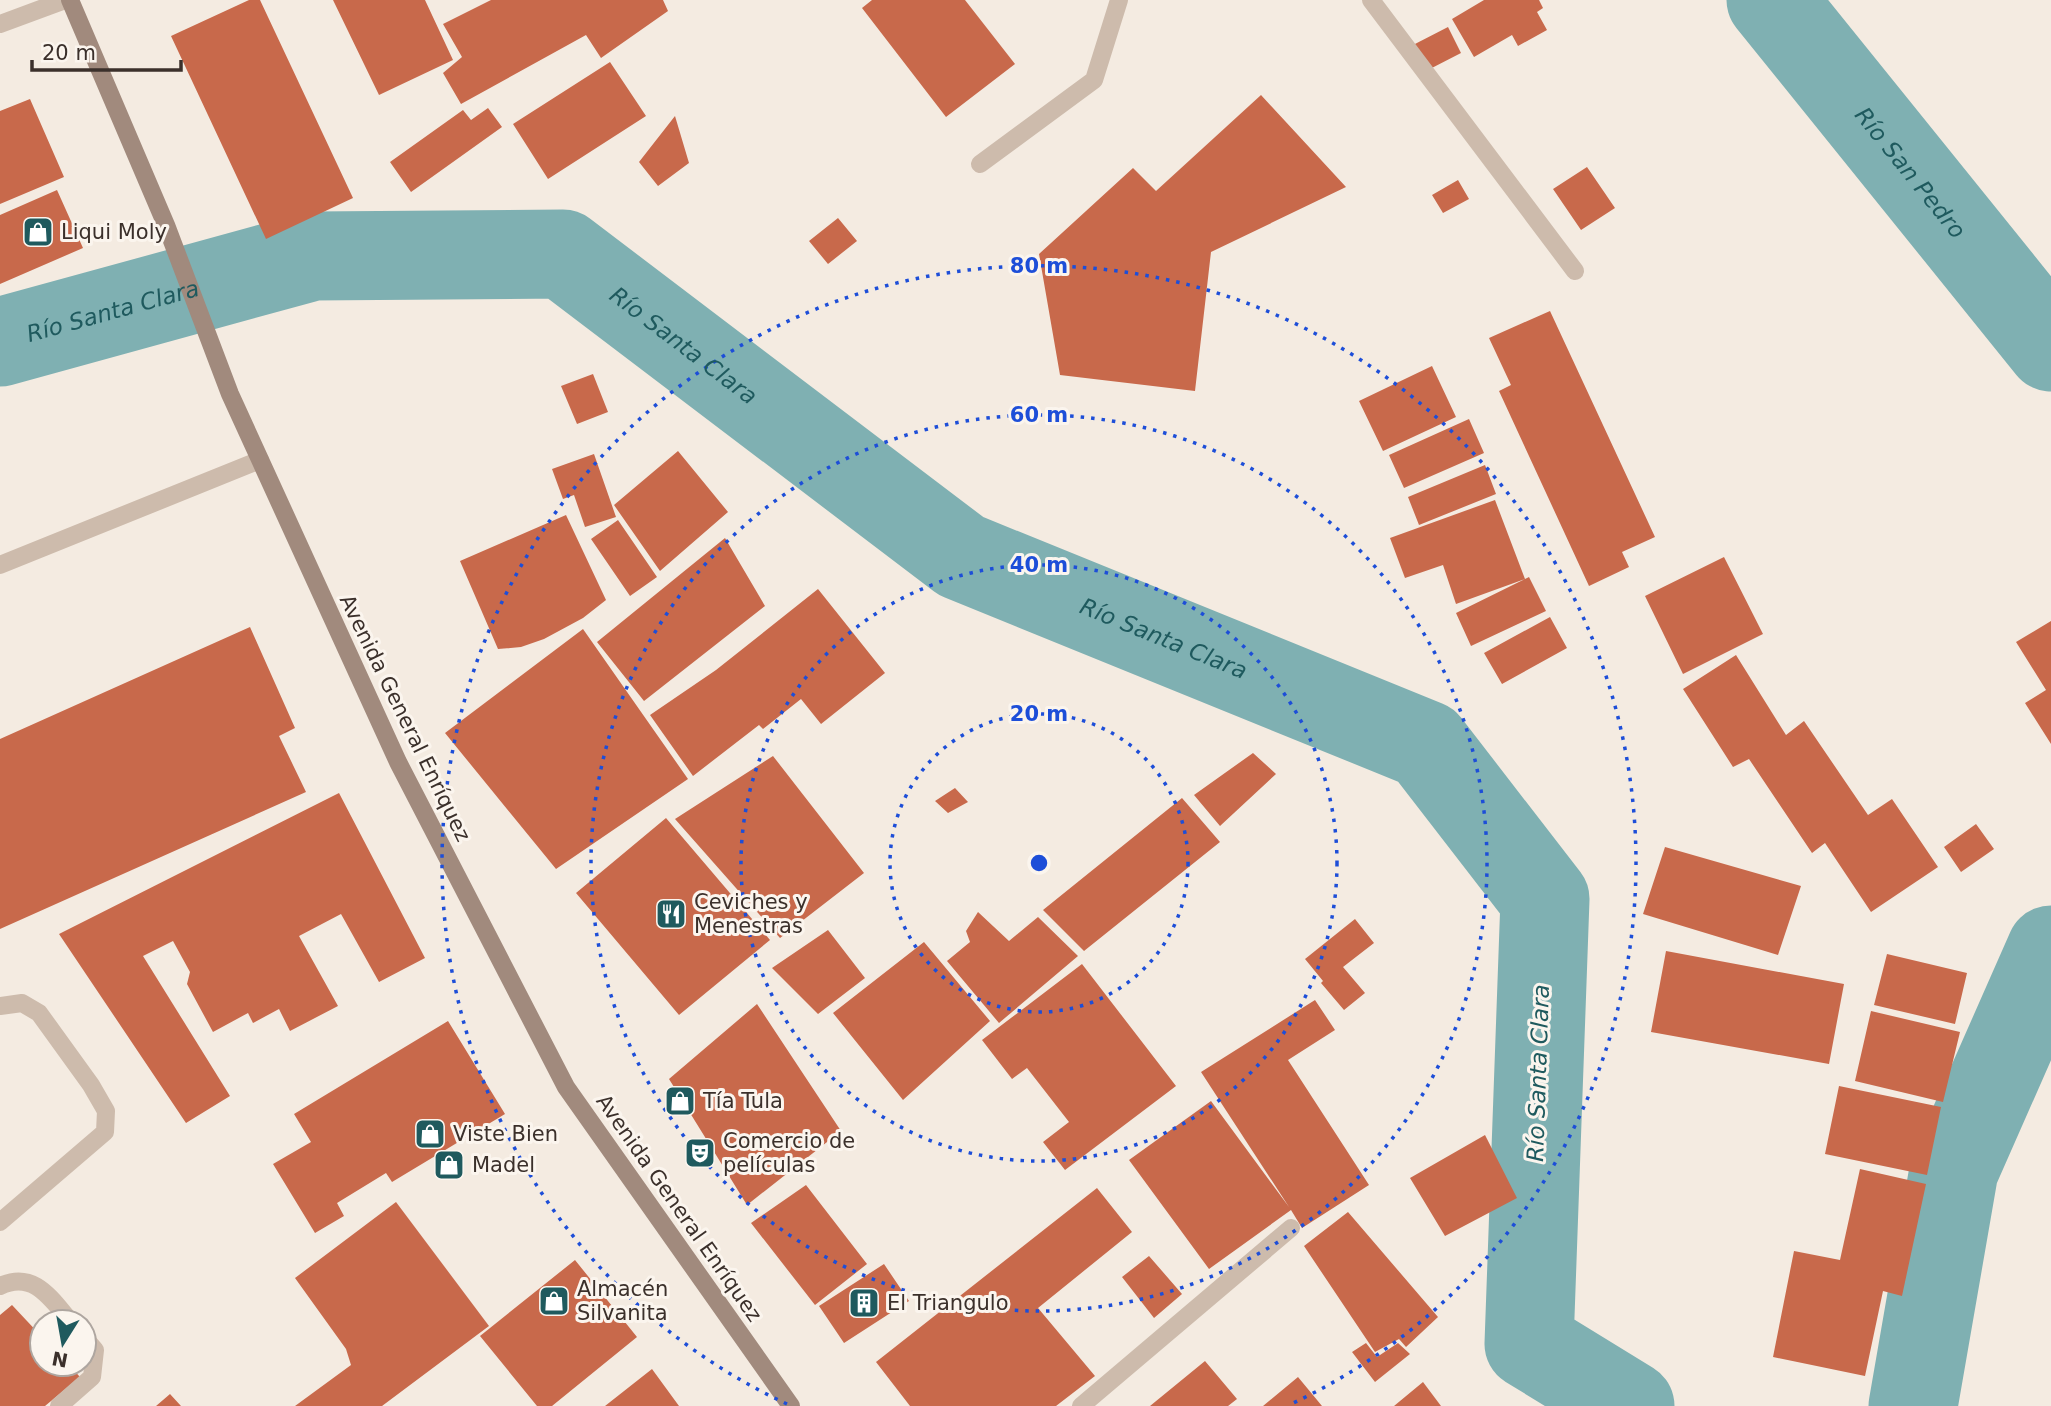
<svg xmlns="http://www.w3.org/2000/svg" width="2051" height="1406" viewBox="0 0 2051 1406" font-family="'DejaVu Sans',sans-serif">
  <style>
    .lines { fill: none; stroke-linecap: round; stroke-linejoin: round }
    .river { stroke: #7fb0b2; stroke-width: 89 }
    .building { fill: #c8694b }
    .service { stroke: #cdbbac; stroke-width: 18 }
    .minor { stroke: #cdbbac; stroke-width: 18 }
    .secondary { stroke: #a18a7d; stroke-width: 18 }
    .ring { fill: none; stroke: #1d4ed8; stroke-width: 3.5; stroke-dasharray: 3.5 7 }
    .labels { text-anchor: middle; stroke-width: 6; stroke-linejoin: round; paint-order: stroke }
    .poi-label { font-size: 21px; fill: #3b302b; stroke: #fbf5ee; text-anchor: start }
    .street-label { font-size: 21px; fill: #3b302b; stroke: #fbf5ee }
    .water-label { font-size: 23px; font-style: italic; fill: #1f5a5e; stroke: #fbf5ee }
    .centre { fill: #1d4ed8; stroke: #fbf5ee; stroke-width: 3.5 }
    .ring-label { font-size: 21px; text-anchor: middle; font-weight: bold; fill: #1d4ed8; stroke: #fbf5ee; stroke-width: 6; stroke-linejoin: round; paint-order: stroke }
  </style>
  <rect width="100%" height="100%" fill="#f4ebe1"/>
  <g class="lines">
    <!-- river -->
    <g class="river">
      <path id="s1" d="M1771,0L2051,347"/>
      <path id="s2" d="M0,342L313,256L563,254L961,556L1426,745L1545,899L1529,1344L1630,1406"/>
      <path d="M1913,1406L1954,1170L2051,950"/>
    </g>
  </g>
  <!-- building -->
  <path class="building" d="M249,0H260L353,198L266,239L171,36Z
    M333,0H425L453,60L379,95Z
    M491,0H663L668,11L601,58L586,35L461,104L443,73L462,57L443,24Z
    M872,0H965L1015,64L946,117L862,8Z
    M1484,0H1539L1543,8L1537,12L1547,30L1518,46L1512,35L1474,57L1452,19Z
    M1448,27L1461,53L1426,71L1413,45Z
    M610,62L646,116L548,179L513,124Z
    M1261,95L1346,187L1211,252L1195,391L1060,375L1039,254L1133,168L1156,191Z
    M30,99L64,177L0,204V111Z
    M488,108L502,127L411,192L390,162L463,110L471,120Z
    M675,116L689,163L658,186L639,162Z
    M1587,167L1615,208L1581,230L1553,189Z
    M1458,180L1469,199L1443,213L1432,195Z
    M57,190L83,248L0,284V215Z
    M838,218L857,241L828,264L809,241Z
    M1550,311L1655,537L1622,552L1629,567L1589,586L1499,391L1511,385L1489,338Z
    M1432,366L1456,417L1383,451L1359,401Z
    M593,374L608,412L577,424L561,386Z
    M1469,419L1484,453L1404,488L1389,455Z
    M678,451L728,512L660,571L614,505Z
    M594,454L616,517L585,527L574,495L563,499L552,469Z
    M1485,465L1496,494L1419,525L1408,497Z
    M1495,500L1525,579L1456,604L1443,565L1405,578L1390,538Z
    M566,515L606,600L583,618L544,639L521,647L498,649L460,561Z
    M618,520L657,577L630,596L591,539Z
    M725,538L765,606L644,701L597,642Z
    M1724,557L1763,634L1683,674L1645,596Z
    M1529,577L1546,611L1471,646L1456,613Z
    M818,589L885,673L821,724L801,699L763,729L759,725L693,776L650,715L716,670Z
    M1550,617L1567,648L1502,684L1484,653Z
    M2051,621V744L2025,703L2046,690L2016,642Z
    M250,627L295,728L279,736L306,792L0,929V739Z
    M583,629L688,779L556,869L445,733Z
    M1736,655L1786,735L1804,721L1868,815L1892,799L1938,867L1871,912L1825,843L1812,853L1749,759L1733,767L1683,689Z
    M1253,753L1276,774L1220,826L1194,795Z
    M773,756L864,873L780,938L675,819Z
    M955,788L968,802L948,813L935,801Z
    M339,793L425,958L379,982L341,914L299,936L338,1006L290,1031L279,1009L253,1023L248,1013L213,1032L187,984L190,972L173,941L143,956L230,1096L186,1123L59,934Z
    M1182,798L1220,842L1084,951L1043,910Z
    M666,818L770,940L679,1015L576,893Z
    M1976,824L1994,849L1961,872L1944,847Z
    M1665,847L1801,886L1778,955L1643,914Z
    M978,912L1009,941L1038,917L1078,956L999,1023L947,961L970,942L966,931Z
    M1355,919L1374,943L1343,967L1365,993L1344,1010L1321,983L1323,981L1305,959Z
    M828,930L865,978L818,1014L772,968Z
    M924,942L990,1021L903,1100L833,1013Z
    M1666,951L1844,984L1829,1064L1651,1032Z
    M1887,954L1967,973L1955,1024L1874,1005Z
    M1082,964L1176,1086L1065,1170L1043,1142L1069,1122L1027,1068L1012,1079L982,1040Z
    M1315,1000L1335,1030L1288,1060L1369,1185L1302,1228L1291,1210L1209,1269L1129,1160L1211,1101L1289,1207L1201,1072Z
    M757,1004L841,1131L747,1205L669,1079Z
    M1871,1011L1960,1032L1943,1102L1855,1081Z
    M448,1021L505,1114L392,1182L386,1173L337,1203L344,1216L315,1233L273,1164L311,1142L294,1114Z
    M1839,1086L1941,1107L1927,1175L1825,1154Z
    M1485,1135L1517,1198L1445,1236L1410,1178Z
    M1860,1169L1926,1184L1902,1296L1883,1291L1865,1376L1773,1357L1794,1251L1840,1260Z
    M806,1185L867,1264L815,1305L751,1223Z
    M1097,1188L1132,1232L1038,1308L1095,1376L1056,1406H910L876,1362Z
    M396,1202L489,1326L382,1406H295L351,1365L346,1349L295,1278Z
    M1348,1212L1438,1317L1406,1347L1399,1339L1375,1352L1304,1246Z
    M1149,1256L1182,1294L1154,1318L1122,1277Z
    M575,1260L637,1337L552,1406H537L480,1336Z
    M884,1264L909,1301L844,1343L819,1306Z
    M12,1305L42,1337V1364H68L80,1377L45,1406H0V1315Z
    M1366,1343L1377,1357L1398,1343L1410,1354L1375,1382L1352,1352Z
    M1205,1361L1237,1399L1228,1406H1150Z
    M652,1369L679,1406H605Z
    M1298,1377L1322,1406H1263Z
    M1423,1382L1441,1406H1394Z
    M170,1394L181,1406H156Z"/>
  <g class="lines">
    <!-- service -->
    <path class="service" d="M0,565L260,460
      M0,1006L22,1003L39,1013L91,1085L106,1111L105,1132L0,1222
      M0,1286C34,1270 51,1299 71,1322
      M59,1406L92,1377L95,1350L84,1337
      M1081,1406L1291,1228"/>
    <!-- minor -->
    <path class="minor" d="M1371,0L1575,271
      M0,24L65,0
      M980,164L1094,80L1119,0"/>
    <!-- secondary -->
    <path class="secondary" d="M70,0L166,225L230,394L398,762L566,1087L791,1406"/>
  </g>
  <!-- distance rings -->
  <g class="ring">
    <circle cx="1039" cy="863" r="149"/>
    <circle cx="1039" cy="863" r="298"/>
    <circle cx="1039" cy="863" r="448"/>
    <path d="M787 1404A597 597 0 1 1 1291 1404"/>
  </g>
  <!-- icons -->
  <defs>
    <g id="shop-square" transform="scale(1.575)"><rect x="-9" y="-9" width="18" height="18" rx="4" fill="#1f5a5e" stroke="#fbf5ee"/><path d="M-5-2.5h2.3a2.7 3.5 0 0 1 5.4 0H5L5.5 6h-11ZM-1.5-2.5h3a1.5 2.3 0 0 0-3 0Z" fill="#fff"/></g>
    <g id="restaurant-square" transform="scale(1.575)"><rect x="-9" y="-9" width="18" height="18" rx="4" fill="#1f5a5e" stroke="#fbf5ee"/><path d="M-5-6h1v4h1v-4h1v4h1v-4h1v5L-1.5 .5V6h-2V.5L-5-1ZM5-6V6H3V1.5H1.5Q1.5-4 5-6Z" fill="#fff"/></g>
    <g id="theatre-square" transform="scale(1.575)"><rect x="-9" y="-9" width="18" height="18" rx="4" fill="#1f5a5e" stroke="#fbf5ee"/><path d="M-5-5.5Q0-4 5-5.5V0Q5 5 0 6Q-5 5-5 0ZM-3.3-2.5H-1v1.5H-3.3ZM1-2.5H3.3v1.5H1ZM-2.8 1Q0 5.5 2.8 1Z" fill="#fff"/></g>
    <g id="building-square" transform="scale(1.575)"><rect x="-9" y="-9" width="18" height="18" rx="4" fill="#1f5a5e" stroke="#fbf5ee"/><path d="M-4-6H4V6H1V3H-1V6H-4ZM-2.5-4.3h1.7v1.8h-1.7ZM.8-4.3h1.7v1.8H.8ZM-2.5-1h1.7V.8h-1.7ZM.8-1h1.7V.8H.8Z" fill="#fff"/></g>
  </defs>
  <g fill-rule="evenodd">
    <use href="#shop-square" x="38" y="232"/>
    <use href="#restaurant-square" x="671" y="914"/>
    <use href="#shop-square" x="680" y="1101"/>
    <use href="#shop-square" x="430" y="1134"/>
    <use href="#theatre-square" x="700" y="1153"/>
    <use href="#shop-square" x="449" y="1165"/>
    <use href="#shop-square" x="554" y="1301"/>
    <use href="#building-square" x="864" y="1303"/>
  </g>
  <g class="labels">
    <!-- poi labels -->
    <g class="poi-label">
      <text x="61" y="239">Liqui Moly</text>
      <text x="694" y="909">Ceviches y<tspan x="694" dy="24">Menestras</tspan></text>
      <text x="703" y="1108">Tía Tula</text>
      <text x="453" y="1141">Viste Bien</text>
      <text x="723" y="1148">Comercio de<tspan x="723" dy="24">películas</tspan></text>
      <text x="472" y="1172">Madel</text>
      <text x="577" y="1296">Almacén<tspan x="577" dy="24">Silvanita</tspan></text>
      <text x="887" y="1310">El Triangulo</text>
    </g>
    <!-- street labels -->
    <g class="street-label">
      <text transform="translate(405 718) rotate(64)" y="7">Avenida General Enríquez</text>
      <text transform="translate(679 1208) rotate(55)" y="7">Avenida General Enríquez</text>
    </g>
    <!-- water labels -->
    <g class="water-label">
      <text dy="8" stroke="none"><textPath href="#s1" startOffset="222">Río San Pedro</textPath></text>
      <text dy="8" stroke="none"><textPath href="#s2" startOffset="117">Río Santa Clara</textPath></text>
      <text dy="8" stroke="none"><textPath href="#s2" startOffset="726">Río Santa Clara</textPath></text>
      <text dy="8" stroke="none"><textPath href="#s2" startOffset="1293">Río Santa Clara</textPath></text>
      <text transform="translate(1538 1073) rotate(-88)" y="8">Río Santa Clara</text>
    </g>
  </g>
  <circle cx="1039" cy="863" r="10" class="centre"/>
  <g class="ring-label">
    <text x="1039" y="273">80 m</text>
    <text x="1039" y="422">60 m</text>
    <text x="1039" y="572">40 m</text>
    <text x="1039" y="721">20 m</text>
  </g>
  <!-- north arrow -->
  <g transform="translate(63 1343) rotate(191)"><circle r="33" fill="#fbf5ee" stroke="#aea6a0" stroke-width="2"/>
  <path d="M0-5L12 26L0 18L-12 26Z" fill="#1f5a5e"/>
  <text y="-10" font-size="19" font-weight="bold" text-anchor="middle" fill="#3b302b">N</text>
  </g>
  <!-- scale -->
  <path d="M32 60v10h149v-10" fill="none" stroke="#3b302b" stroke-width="3.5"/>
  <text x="42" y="60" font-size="21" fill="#3b302b" stroke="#fbf5ee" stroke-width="5" paint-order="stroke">20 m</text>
</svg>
